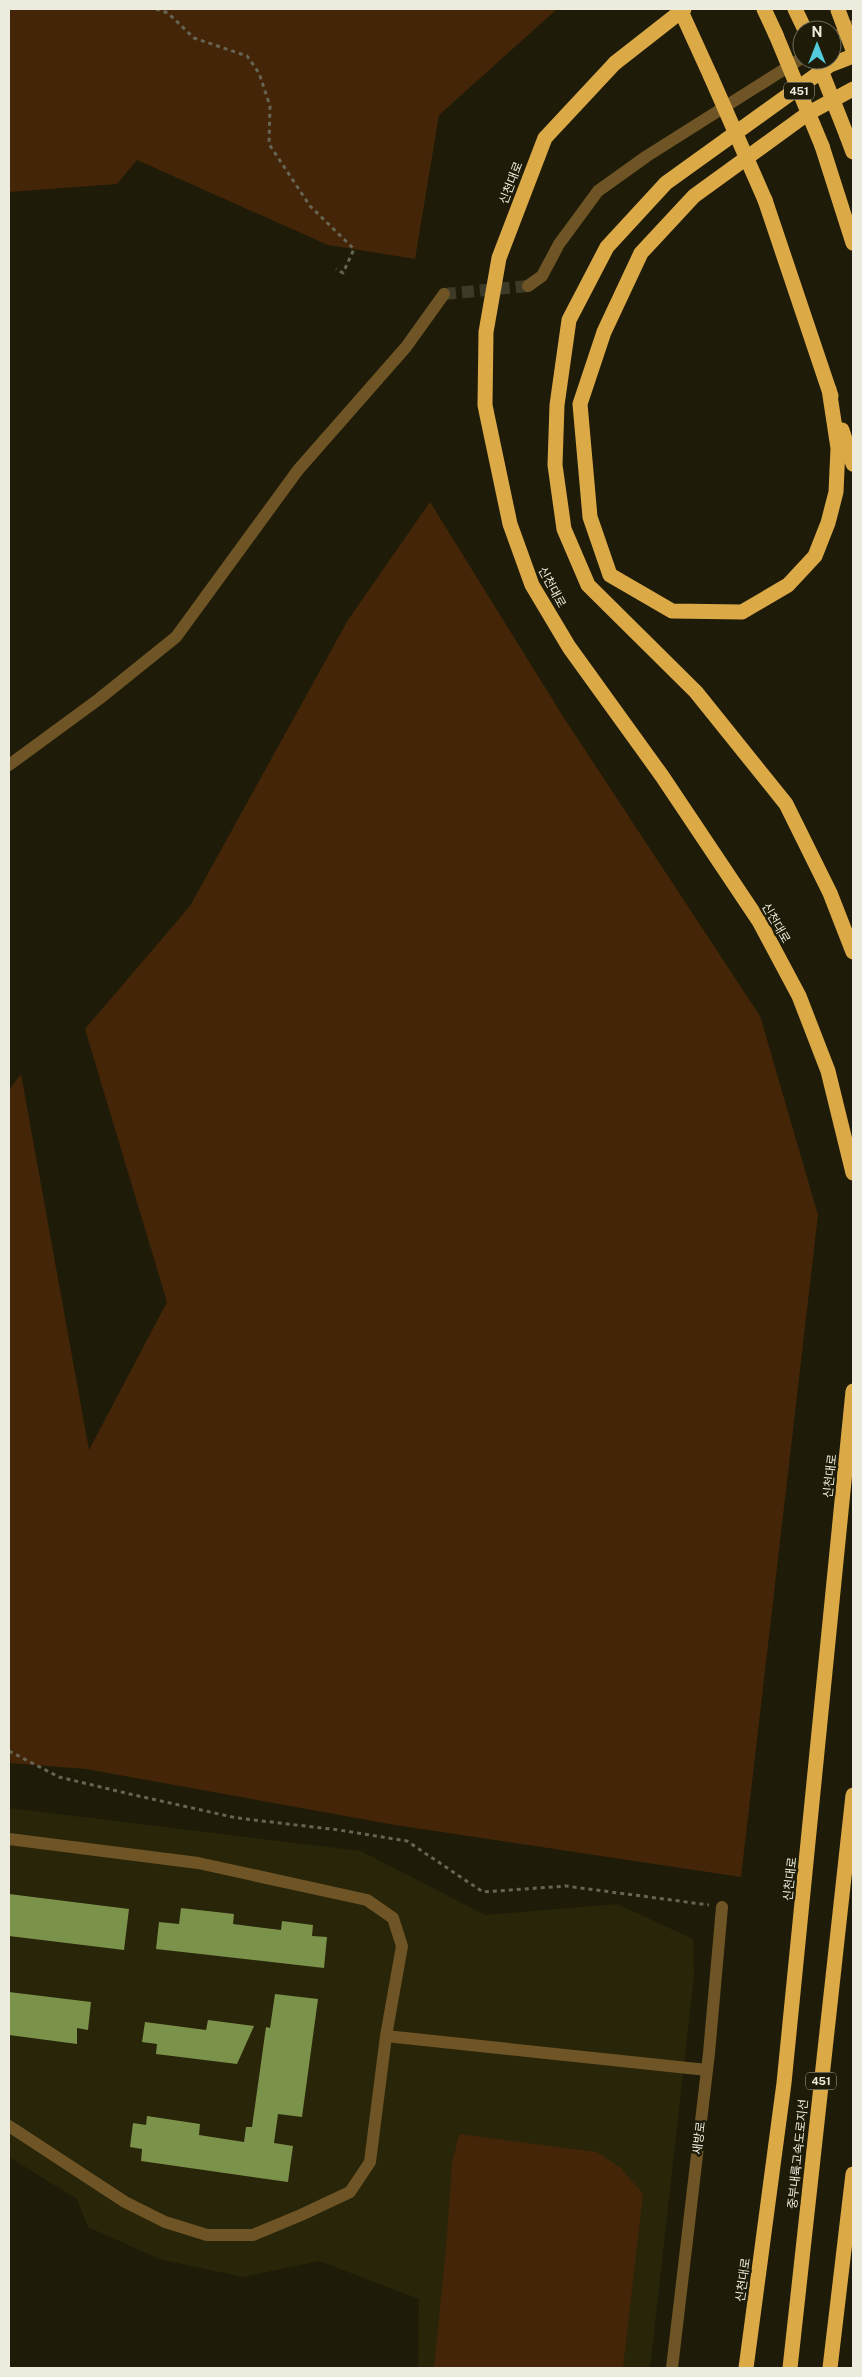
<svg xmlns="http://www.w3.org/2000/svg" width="862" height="2377" viewBox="0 0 862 2377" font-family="'Public Sans','Noto Sans KR',sans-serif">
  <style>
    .built { fill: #292509 }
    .green { fill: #442507 }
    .building { fill: #7b924a }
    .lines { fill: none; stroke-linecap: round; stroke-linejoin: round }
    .street-tunnel { stroke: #3d3b28; stroke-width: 12; stroke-dasharray: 12 6; stroke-linecap: butt }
    .path { stroke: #666453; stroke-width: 3; stroke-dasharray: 4 4; stroke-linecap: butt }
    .street { stroke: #6f5526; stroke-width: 12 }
    .highway { stroke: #dca947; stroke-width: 15 }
    .highway-bridge { stroke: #dca947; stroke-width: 15 }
    .labels { text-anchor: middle; stroke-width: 5; stroke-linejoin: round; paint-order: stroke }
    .shield { fill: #1e1c08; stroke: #aead9e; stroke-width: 1 }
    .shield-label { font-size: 11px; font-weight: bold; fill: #ecebde }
    .street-label { font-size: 12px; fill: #ecebde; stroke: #1e1c08 }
  </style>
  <rect width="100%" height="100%" fill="#1e1c08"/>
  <!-- built -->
  <path class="built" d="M9,1808L361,1851L485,1915L617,1904L693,1939L694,1975L650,2368H418L419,2299L319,2261L243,2277L159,2259L88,2227L77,2199L9,2157Z"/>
  <!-- green -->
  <path class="green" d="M9,9H557L439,115L415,259L328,245L137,160L117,184L9,192Z
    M430,502L564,718L760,1016L818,1215L741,1877L395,1825L86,1769L9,1763V1090L21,1074L89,1450L167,1302L85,1029L190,906L348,620Z
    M459,2134L597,2152L621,2168L643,2194L623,2368H434L446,2249L452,2164Z"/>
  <!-- building -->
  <path class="building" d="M9,1894L129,1909L124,1950L9,1936Z
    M181,1908L234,1914L233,1924L281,1930L282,1921L313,1925L312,1936L327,1937L324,1968L156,1949L159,1922L179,1924Z
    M9,1992L91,2002L88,2030L77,2028V2044L9,2035Z
    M275,1994L318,1999L302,2117L278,2114L274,2143L293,2146L288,2182L141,2161L142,2149L130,2147L133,2123L146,2125L147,2116L200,2124L199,2135L244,2142L246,2127H252L266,2027L270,2028Z
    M208,2020L254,2026L237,2064L156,2054L157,2044L142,2042L145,2022L206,2030Z"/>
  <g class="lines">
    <!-- street-tunnel -->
    <path class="street-tunnel" d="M444,294L528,286"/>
    <!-- path -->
    <path class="path" d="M156,9L168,13L194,38L247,56L259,73L270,106L269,144L310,206L354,249L343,273L336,269
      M9,1751L59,1777L134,1795L237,1818L339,1830L407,1841L483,1892L566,1886L709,1905"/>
    <!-- street -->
    <path class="street" d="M832,39L853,26
      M528,286L542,276L559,244L598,191L647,156L802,58
      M9,765L99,699L176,637L298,470L406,347L444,294
      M9,1839L198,1863L367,1900L393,1918L402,1946L386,2036L370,2162L350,2192L301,2215L253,2235H207L165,2222L125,2202L9,2126
      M386,2036L707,2070
      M672,2368L709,2053L722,1907"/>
    <!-- highway -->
    <path class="highway" d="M680,9L711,77
      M764,9L776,35
      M795,9L805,30
      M853,56L830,65L666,183L607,247L569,320L557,405L555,465L564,529L588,585L696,692L786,804L830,893L853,952
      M615,63L545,138L499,258L486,332L485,405L487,415L510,524L532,585L569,647L662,776L759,921L799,996L828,1071L853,1173
      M847,136L853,152
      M822,146L853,243
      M765,200L831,396
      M829,389L838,448L836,492L828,523L815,556L788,585L742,612L672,611L610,575L590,517L580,404L604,332L641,253L694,196L807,114L853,89
      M842,430L853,464
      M746,2368L784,2083L853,1391
      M790,2368L853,1795
      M830,2368L853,2174"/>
    <!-- highway-bridge -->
    <path class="highway-bridge" d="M838,10L853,50
      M776,35L822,146
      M817,60L847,136
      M615,63L684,9
      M711,77L765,200"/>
  </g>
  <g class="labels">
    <!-- shield labels -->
    <g class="shield">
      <rect x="784" y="82.5" width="30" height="17" rx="4"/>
      <rect x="806" y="2072.5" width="30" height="17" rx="4"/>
    </g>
    <g class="shield-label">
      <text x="799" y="95">451</text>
      <text x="821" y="2085">451</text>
    </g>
    <!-- street labels -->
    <g class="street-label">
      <text transform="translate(511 183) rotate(-69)" y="4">신천대로</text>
      <text transform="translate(552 587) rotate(62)" y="4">신천대로</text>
      <text transform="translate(776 923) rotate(60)" y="4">신천대로</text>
      <text transform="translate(830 1476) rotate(-84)" y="4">신천대로</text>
      <text transform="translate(790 1879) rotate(-84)" y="4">신천대로</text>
      <text transform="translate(699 2138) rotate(-83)" y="4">새방로</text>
      <text transform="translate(798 2154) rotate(-84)" y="4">중부내륙고속도로지선</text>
      <text transform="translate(743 2280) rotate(-82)" y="4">신천대로</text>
    </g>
  </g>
  <!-- border -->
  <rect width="862" height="2377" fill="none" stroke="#ecebde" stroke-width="20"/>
  <!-- north arrow -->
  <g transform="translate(817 45)"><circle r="24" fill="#1e1c08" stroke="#706f5e"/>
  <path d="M0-4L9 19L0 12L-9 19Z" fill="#53cbdc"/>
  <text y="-8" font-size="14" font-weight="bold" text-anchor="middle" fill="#ecebde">N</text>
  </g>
</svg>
